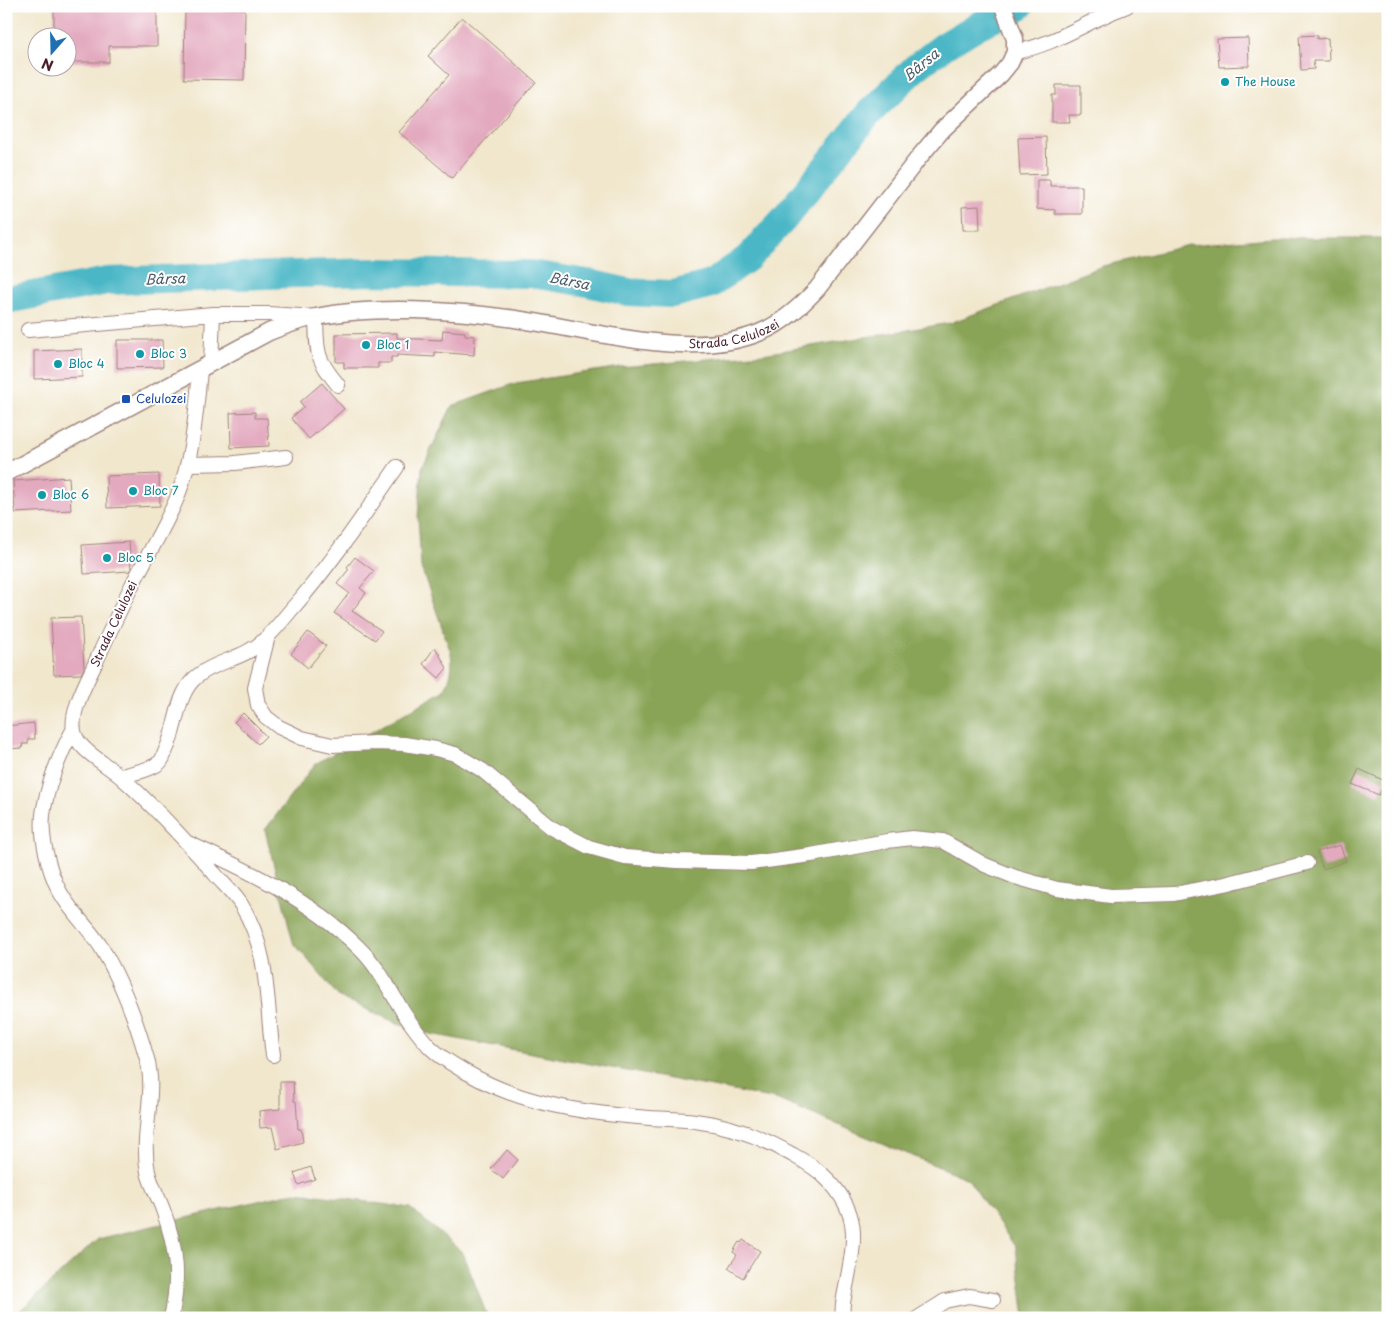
<svg xmlns="http://www.w3.org/2000/svg" width="1394" height="1324" viewBox="0 0 1394 1324" font-family="'Playpen Sans',sans-serif">
  <style>
    .forest { fill: #89a456; stroke: #6a6240 }
    .lines { fill: none; stroke-linecap: round; stroke-linejoin: round }
    .river { stroke: #4bb7c6; stroke-width: 28 }
    .building { fill: #e3a9be }
    .minor-casing { stroke: #9e837c; stroke-width: 16 }
    .tertiary-casing { stroke: #9e837c; stroke-width: 19 }
    .minor { stroke: #fff; stroke-width: 14 }
    .tertiary { stroke: #fff; stroke-width: 16 }
    .culture-dot { fill: #0f9aa8; stroke: #fff; stroke-width: 2 }
    .transit-dot { fill: #1a4fb4; stroke: #fff; stroke-width: 2 }
    .labels { text-anchor: middle; stroke-width: 4; stroke-linejoin: round; paint-order: stroke }
    .culture-label { font-size: 12px; fill: #0d838f; stroke: #fff; text-anchor: start }
    .street-label { font-size: 12px; fill: #4a1f2b; stroke: #fff }
    .transit-label { font-size: 12px; fill: #164399; stroke: #fff; text-anchor: start }
    .water-label { font-size: 14px; font-style: italic; fill: #4a5c69; stroke: #fff }
  </style>
  <rect width="100%" height="100%" fill="#fff"/>
  <filter id="ink" filterUnits="userSpaceOnUse"><feTurbulence type="fractalNoise" baseFrequency=".02" numOctaves="2"/><feDisplacementMap in="SourceGraphic" scale="10" xChannelSelector="R" yChannelSelector="G"/><feConvolveMatrix kernelMatrix="1 2 1 2 8 2 1 2 1" color-interpolation-filters="sRGB"/></filter>
  <filter id="wash" filterUnits="userSpaceOnUse"><feTurbulence type="fractalNoise" baseFrequency=".0096" numOctaves="4" result="noise"/><feDisplacementMap in="SourceGraphic" scale="20" xChannelSelector="R" yChannelSelector="G"/><feGaussianBlur stdDeviation="1.12" result="paint"/><feColorMatrix in="noise" values="0 0 0 0 0 0 0 0 0 0 0 0 0 0 0 0 0 1.4 0 .05"/><feComposite in="paint" operator="in"/></filter>
  <g filter="url(#wash)">
    <rect width="100%" height="100%" fill="#f1e7cd"/>
    <!-- forest -->
    <path class="forest" d="M1272,238H1388V1318H1025L1016,1248L968,1179L776,1099L415,1031L339,997L293,942L265,830L315,764L444,691C451,678 453,668 451,653L421,567L418,517L422,468L452,406L516,383L621,367L763,354L950,323L1103,266L1189,245Z
      M296,1192L410,1208L463,1253L488,1318H12L98,1239Z"/>
    <g class="lines">
      <!-- river -->
      <path class="river" d="M6,300L107,281L295,274L376,272L531,274L588,283L628,292L673,294L711,284L748,258L784,219L869,113L915,68L944,46L979,25L1020,6"/>
    </g>
    <g id="blocks">
      <!-- building -->
      <path class="building" d="M54,6H157V46H109V62H68V38H54Z
        M185,7L245,9L244,80L184,79Z
        M462,17L536,82L452,178L399,132L449,75L428,56Z
        M1317,35V39L1328,38L1329,61H1313L1314,69L1301,70L1299,36Z
        M1248,38L1249,66L1219,67L1217,39Z
        M1056,85H1081V115H1069L1070,122H1052V95H1056Z
        M1046,137L1047,174L1020,175L1018,138Z
        M1037,180H1050V186H1082V214H1055V210L1037,209Z
        M979,206L980,230H963L962,207Z
        M443,330L465,332V335L475,336L474,355L435,352V357L397,355V357H391V363H378V368H344V362H336V334L397,333V338L442,340Z
        M117,340H162L163,367L117,368Z
        M82,349V377L34,379V351Z
        M322,383L344,409L309,439L291,418L304,407L300,402Z
        M255,412V418H267L269,446L231,448L230,413Z
        M159,474L160,506L107,508L106,476Z
        M69,477L71,510L15,513L13,481Z
        M129,542L131,569L129,571L84,574L82,545Z
        M355,557L374,571L360,588L366,593L352,611L382,631L375,640L334,613L349,593L337,584L349,569L347,567Z
        M81,617L84,668L81,674L54,675L51,618Z
        M308,632L326,646L308,668L291,654Z
        M435,647L447,668L439,678L423,664Z
        M243,713L266,736L258,744L234,722Z
        M34,723L35,739H28V744H22L23,748L6,749V726Z
        M1359,769L1385,781L1379,795L1352,784Z
        M1340,845L1346,861L1323,869L1317,852Z
        M280,1082H293L294,1101H296L298,1129H301L303,1142L277,1149L272,1127L260,1128L259,1111L280,1109Z
        M507,1150L518,1160L503,1179L491,1169Z
        M311,1167L315,1179L298,1185L294,1173Z
        M743,1240L760,1251L743,1278L728,1268L737,1255L733,1252L739,1242L741,1243Z"/>
    </g>
  </g>
  <g filter="url(#ink)">
    <use href="#blocks" fill-opacity="0" stroke="#9e837c" stroke-width="1"/>
    <g class="lines">
      <!-- minor casing -->
      <g class="minor-casing">
        <path id="minor" d="M1015,52C1055,45 1089,20 1127,6
          M28,330L213,314H268L316,317C317,352 315,357 338,385
          M211,364L213,314
          M200,370C196,413 193,457 177,498C164,529 145,559 130,589C118,614 106,639 95,664C87,681 70,712 74,731C77,750 107,764 121,777C154,806 185,840 214,873C223,884 235,894 242,906C270,952 266,1004 273,1055
          M188,464L235,463L286,457
          M268,636L255,688L258,705L266,717L279,727L302,738L332,745L375,743L404,744L436,749L455,754L482,770L552,828L589,847L625,857L677,861L751,863L811,855L887,841L912,838L943,841L985,865L1015,877L1057,889L1111,896L1174,894L1225,884L1307,863
          M73,730C60,754 49,781 44,808C39,833 48,870 60,892C71,912 89,928 101,947C122,981 136,1020 147,1059C157,1095 140,1134 148,1172C151,1185 159,1198 163,1210C177,1248 180,1278 171,1318
          M120,776C133,773 148,771 159,763C163,760 164,754 166,750C177,727 176,698 193,680C212,661 243,660 263,641C273,632 282,621 291,610C330,566 363,516 397,467
          M186,842C247,870 311,900 359,948C379,967 390,991 405,1015C412,1025 421,1038 430,1047C446,1063 486,1084 508,1092C550,1108 605,1115 650,1118C665,1119 680,1119 695,1121C729,1125 764,1138 793,1155C806,1162 819,1170 829,1181C862,1216 854,1244 846,1287C844,1298 841,1306 843,1318
          M918,1318L945,1301L969,1296L993,1300"/>
      </g>
      <!-- tertiary casing -->
      <g class="tertiary-casing">
        <g id="tertiary">
          <path id="s1" d="M6,473L269,332C284,326 299,320 316,317C375,305 455,310 515,319C588,329 691,362 761,332C783,323 801,306 817,289L920,156L942,130L1001,74L1010,63L1015,52V39L1003,6"/>
        </g>
      </g>
      <!-- minor -->
      <use href="#minor" class="minor"/>
      <!-- tertiary -->
      <use href="#tertiary" class="tertiary"/>
    </g>
  </g>
  <!-- markers -->
  <g class="culture-dot">
    <circle cx="1225" cy="82" r="5"/>
    <circle cx="366" cy="345" r="5"/>
    <circle cx="140" cy="354" r="5"/>
    <circle cx="58" cy="364" r="5"/>
    <circle cx="133" cy="491" r="5"/>
    <circle cx="42" cy="495" r="5"/>
    <circle cx="107" cy="558" r="5"/>
  </g>
  <rect class="transit-dot" x="121" y="394" width="10" height="10" rx="2.5"/>
  <g class="labels">
    <!-- culture labels -->
    <g class="culture-label">
      <text x="1235" y="86">The House</text>
      <text x="376" y="349">Bloc 1</text>
      <text x="150" y="358">Bloc 3</text>
      <text x="68" y="368">Bloc 4</text>
      <text x="143" y="495">Bloc 7</text>
      <text x="52" y="499">Bloc 6</text>
      <text x="117" y="562">Bloc 5</text>
    </g>
    <!-- street labels -->
    <g class="street-label">
      <text dy="4" stroke="none"><textPath href="#s1" startOffset="770">Strada Celulozei</textPath></text>
      <text transform="translate(114 624) rotate(-65)" y="4">Strada Celulozei</text>
    </g>
    <!-- transit labels -->
    <g class="transit-label">
      <text x="136" y="403">Celulozei</text>
    </g>
    <!-- water labels -->
    <g class="water-label">
      <text transform="translate(921 65) rotate(-40)" y="5">Bârsa</text>
      <text transform="translate(165 279) rotate(-2)" y="5">Bârsa</text>
      <text transform="translate(569 281) rotate(11)" y="5">Bârsa</text>
    </g>
  </g>
  <!-- margin -->
  <rect width="1394" height="1324" fill="none" stroke="#fff" stroke-width="25"/>
  <!-- north arrow -->
  <g transform="translate(52 52) rotate(200)"><circle r="24" fill="#ffffff" stroke="#b7a5aa"/>
  <path d="M0-4L9 19L0 12L-9 19Z" fill="#1f6fb2"/>
  <text y="-8" font-size="14" font-weight="bold" text-anchor="middle" fill="#4a1f2b">N</text>
  </g>
</svg>
